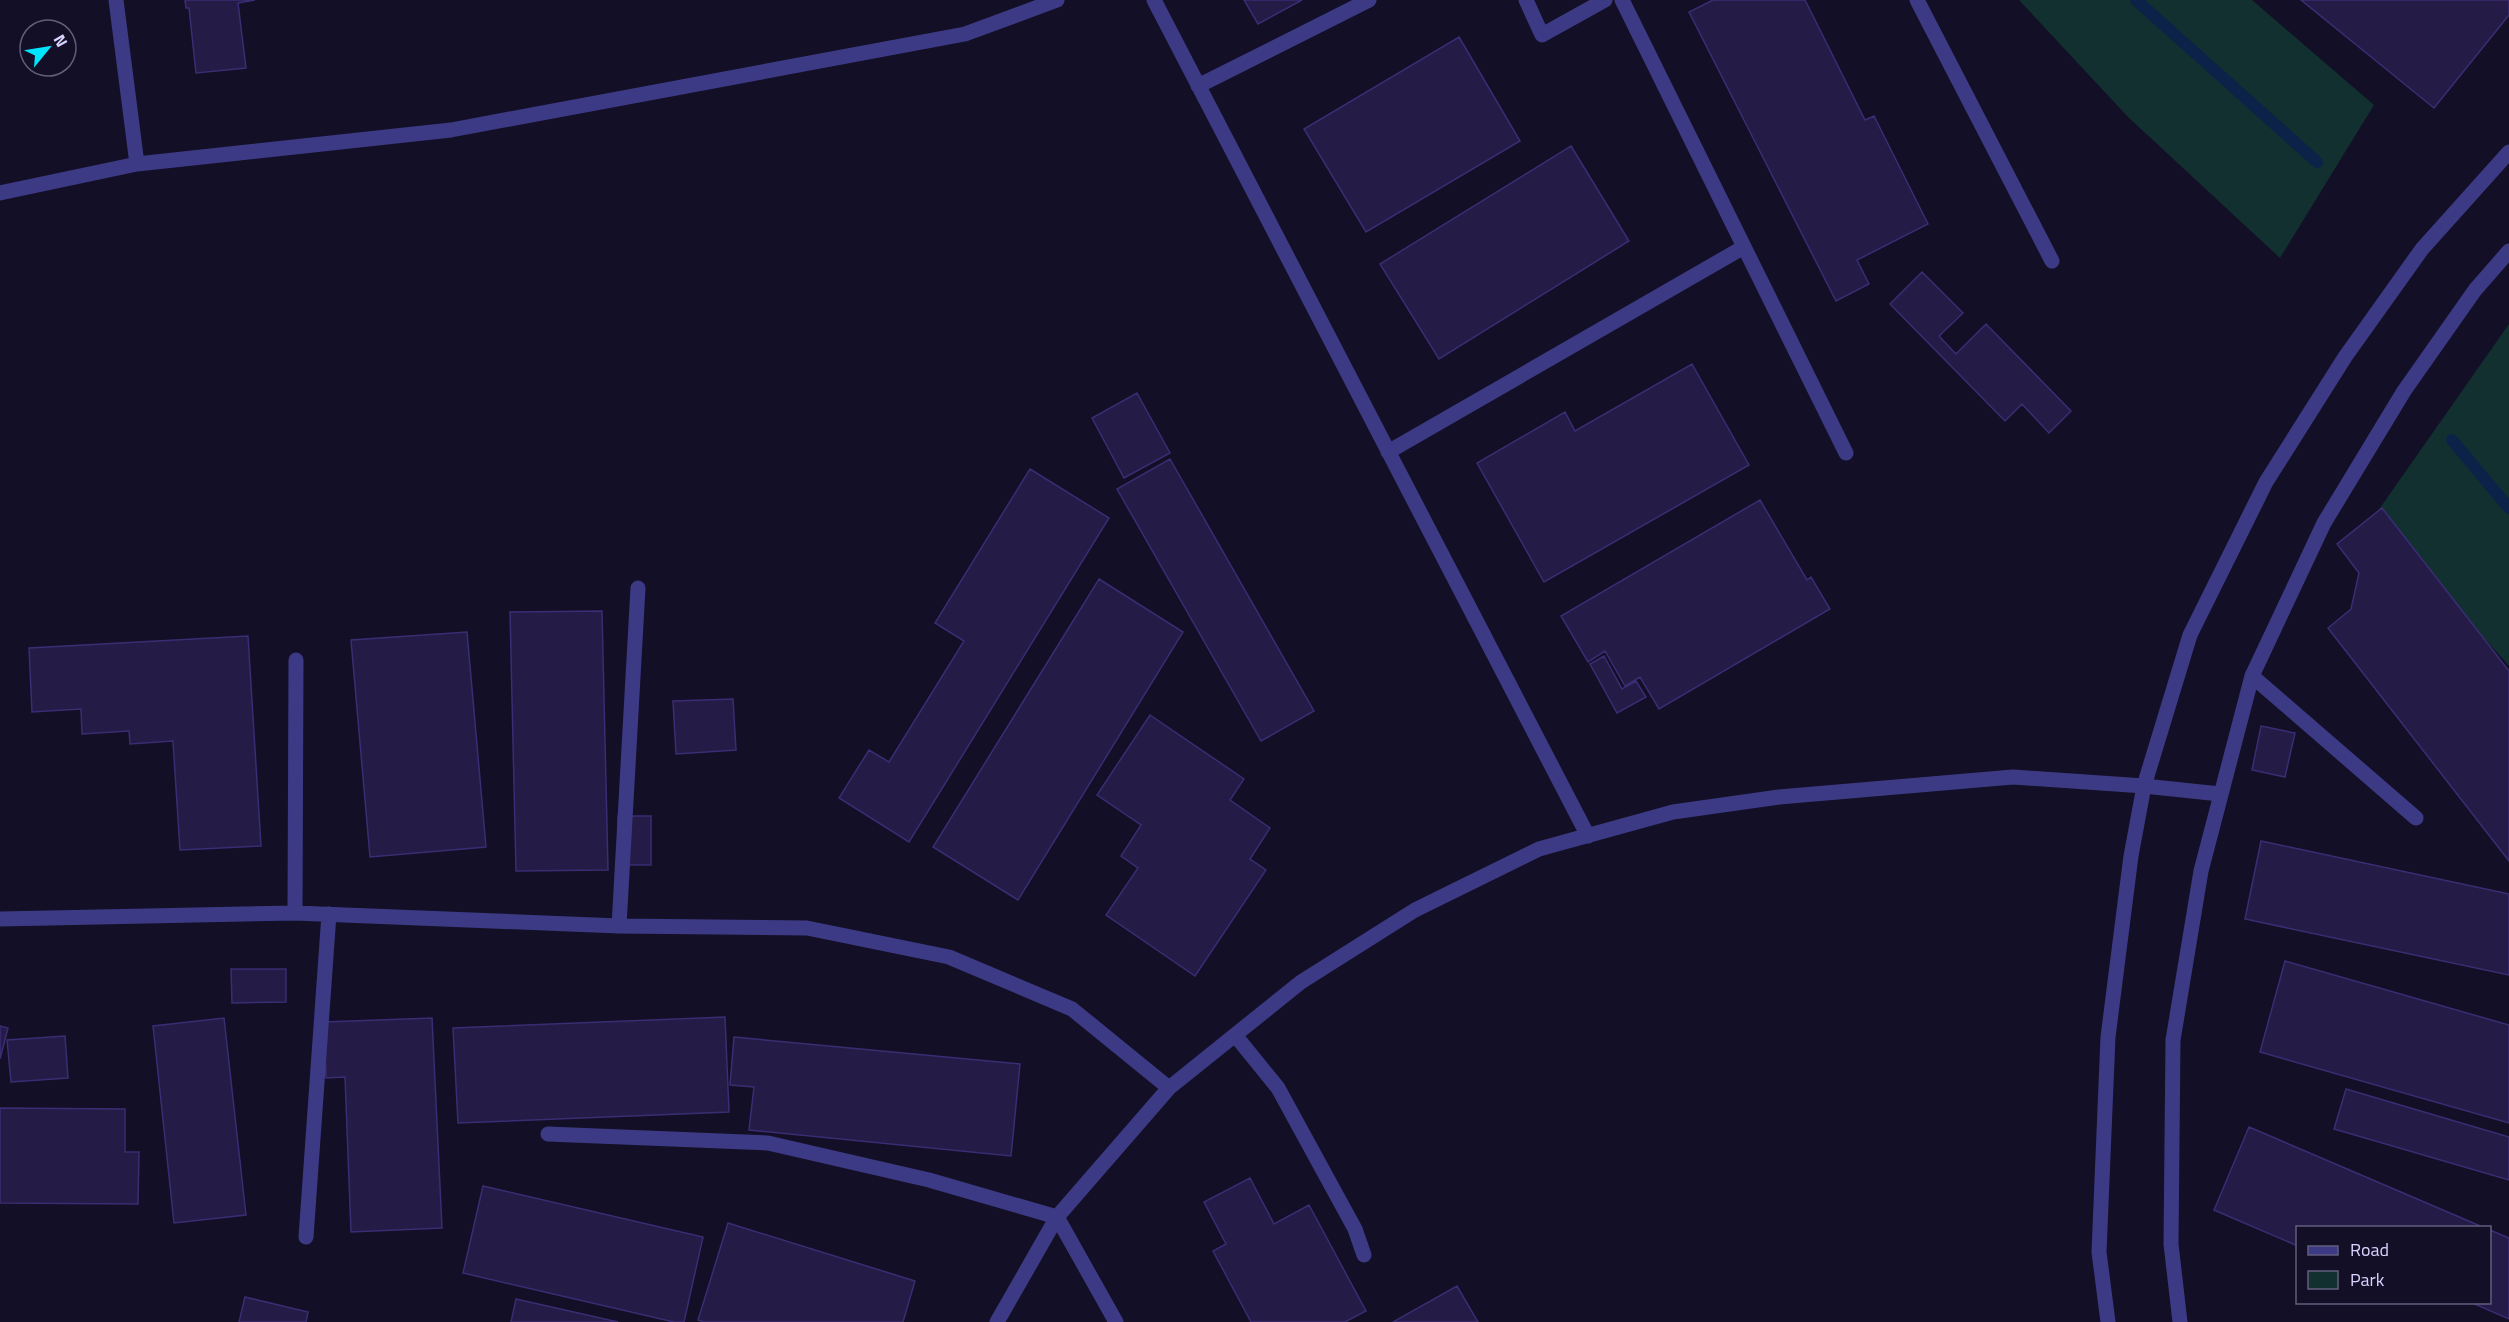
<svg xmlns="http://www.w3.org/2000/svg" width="2509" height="1322" viewBox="0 0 2509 1322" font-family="'Titillium Web',sans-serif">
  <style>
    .green { fill: #12302f }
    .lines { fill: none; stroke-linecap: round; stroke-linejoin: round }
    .stream { stroke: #0c2248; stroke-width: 12 }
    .building { fill: #241b47; stroke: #3b2d73; stroke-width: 1.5 }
    .minor { stroke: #3d3a85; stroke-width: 15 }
  </style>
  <rect width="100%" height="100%" fill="#130f26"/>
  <!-- green -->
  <path class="green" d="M2019,0H2252L2374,105L2280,258L2128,117Z
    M2509,324V666L2375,515Z"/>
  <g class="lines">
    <!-- stream -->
    <path class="stream" d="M2136,0L2317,162
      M2452,440L2509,508"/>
  </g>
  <!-- building -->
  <path class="building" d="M185,0H255L238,3L246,68L196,73L189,8H186Z
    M1244,0H1302L1258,24Z
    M1713,0H1805L1865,120L1874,116L1928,224L1857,260L1869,284L1836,301L1689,12Z
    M2301,0H2509V15L2434,108Z
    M1459,37L1520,141L1366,232L1304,129Z
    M1571,146L1629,241L1439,359L1380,264Z
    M1922,272L1963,313L1939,336L1956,354L1986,324L2071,411L2049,433L2022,404L2005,421L1890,304Z
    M1692,364L1749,465L1544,582L1477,463L1565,412L1575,431Z
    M1137,393L1170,453L1124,478L1092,418Z
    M1170,459L1314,711L1261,741L1117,489Z
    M1030,469L1109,518L909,842L839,798L869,750L889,762L964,641L935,623Z
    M1760,500L1807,580L1811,577L1830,609L1659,709L1640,677L1625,686L1605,651L1588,662L1561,616Z
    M2382,508L2509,671V861L2328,628L2351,609L2359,573L2337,544Z
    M1099,579L1183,632L1018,900L933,847Z
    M602,611L608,870L516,871L510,612Z
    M467,632L486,847L370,857L351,640Z
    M248,636L261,846L180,850L173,741L130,744L129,731L82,734L81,709L32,712L29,648Z
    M1604,656L1622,689L1636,681L1646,697L1617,713L1590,664Z
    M733,699L736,750L676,754L673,701Z
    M1150,715L1244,779L1230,800L1270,828L1250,859L1266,870L1195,976L1106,915L1138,868L1121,856L1141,825L1097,795Z
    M2261,726L2295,733L2285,777L2252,770Z
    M618,816H651V865H618Z
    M2261,841L2509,894V975L2245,919Z
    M2285,961L2509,1025V1123L2260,1052Z
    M231,969H286V1002L232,1003Z
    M725,1017L729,1112L458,1123L453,1028Z
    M224,1018L246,1215L174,1223L153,1026Z
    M432,1018L442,1228L351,1232L345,1077L326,1078L324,1022Z
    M0,1026L8,1028L0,1059Z
    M65,1036L68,1078L11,1082L7,1040Z
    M734,1037L1020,1064L1011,1156L749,1130L754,1087L730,1085Z
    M2346,1089L2509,1137V1180L2334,1129Z
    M0,1108L125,1109V1152H139L138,1204L0,1203Z
    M2249,1127L2485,1228H2298V1246L2214,1210Z
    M1250,1178L1274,1224L1309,1205L1366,1311L1345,1322H1251L1213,1251L1226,1244L1204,1202Z
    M483,1186L703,1237L684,1322H674L463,1273Z
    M728,1223L915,1281L903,1322H704L698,1320Z
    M2490,1230L2509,1238V1319L2470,1302H2490Z
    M1457,1286L1478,1322H1393Z
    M245,1297L308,1312L306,1322H239Z
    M516,1299L618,1322H511Z"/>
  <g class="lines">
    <!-- minor -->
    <path class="minor" d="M116,0L137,164
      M1154,0L1588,836
      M1526,0L1542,35L1605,0
      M1622,0L1846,453
      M1917,0L2052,261
      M1198,86L1369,0
      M0,193L137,164L451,130L965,34L1057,0
      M1388,452L1744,247
      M2252,676L2416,818
      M295,913L296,660
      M0,919L295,913L619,926L807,928L949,957L1072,1009L1169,1088
      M619,926L638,588
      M1235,1035L1278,1088L1355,1229L1364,1255
      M548,1134L768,1143L929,1180L1057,1217L1116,1322
      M306,1237L329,914
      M997,1322L1057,1217L1169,1088L1301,982L1415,910L1539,849L1673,812L1779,797L2013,777L2144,786L2220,794
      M2108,1322L2099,1252L2108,1037L2131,856L2144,786L2190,635L2266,482L2345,357L2422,249L2509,152
      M2180,1322L2171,1244L2173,1040L2201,871L2252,676L2324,523L2404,391L2475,290L2509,251"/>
  </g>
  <!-- legend -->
  <rect x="2296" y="1226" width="195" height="78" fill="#130f26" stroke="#625e7d" stroke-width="1.5"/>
  <rect x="2308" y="1246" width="30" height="9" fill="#3d3a85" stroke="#625e7d" stroke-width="1.5"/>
  <text x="2350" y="1256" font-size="18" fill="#d9d4ff">Road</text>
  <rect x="2308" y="1271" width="30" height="18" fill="#12302f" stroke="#625e7d" stroke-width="1.5"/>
  <text x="2350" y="1286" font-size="18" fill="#d9d4ff">Park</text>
  <!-- north arrow -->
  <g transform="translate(48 48) rotate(60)"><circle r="28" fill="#130f26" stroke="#625e7d" stroke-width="1.5"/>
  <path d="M0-4.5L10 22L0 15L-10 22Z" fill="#00e5ff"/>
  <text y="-9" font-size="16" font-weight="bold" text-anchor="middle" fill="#d9d4ff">N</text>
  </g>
</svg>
